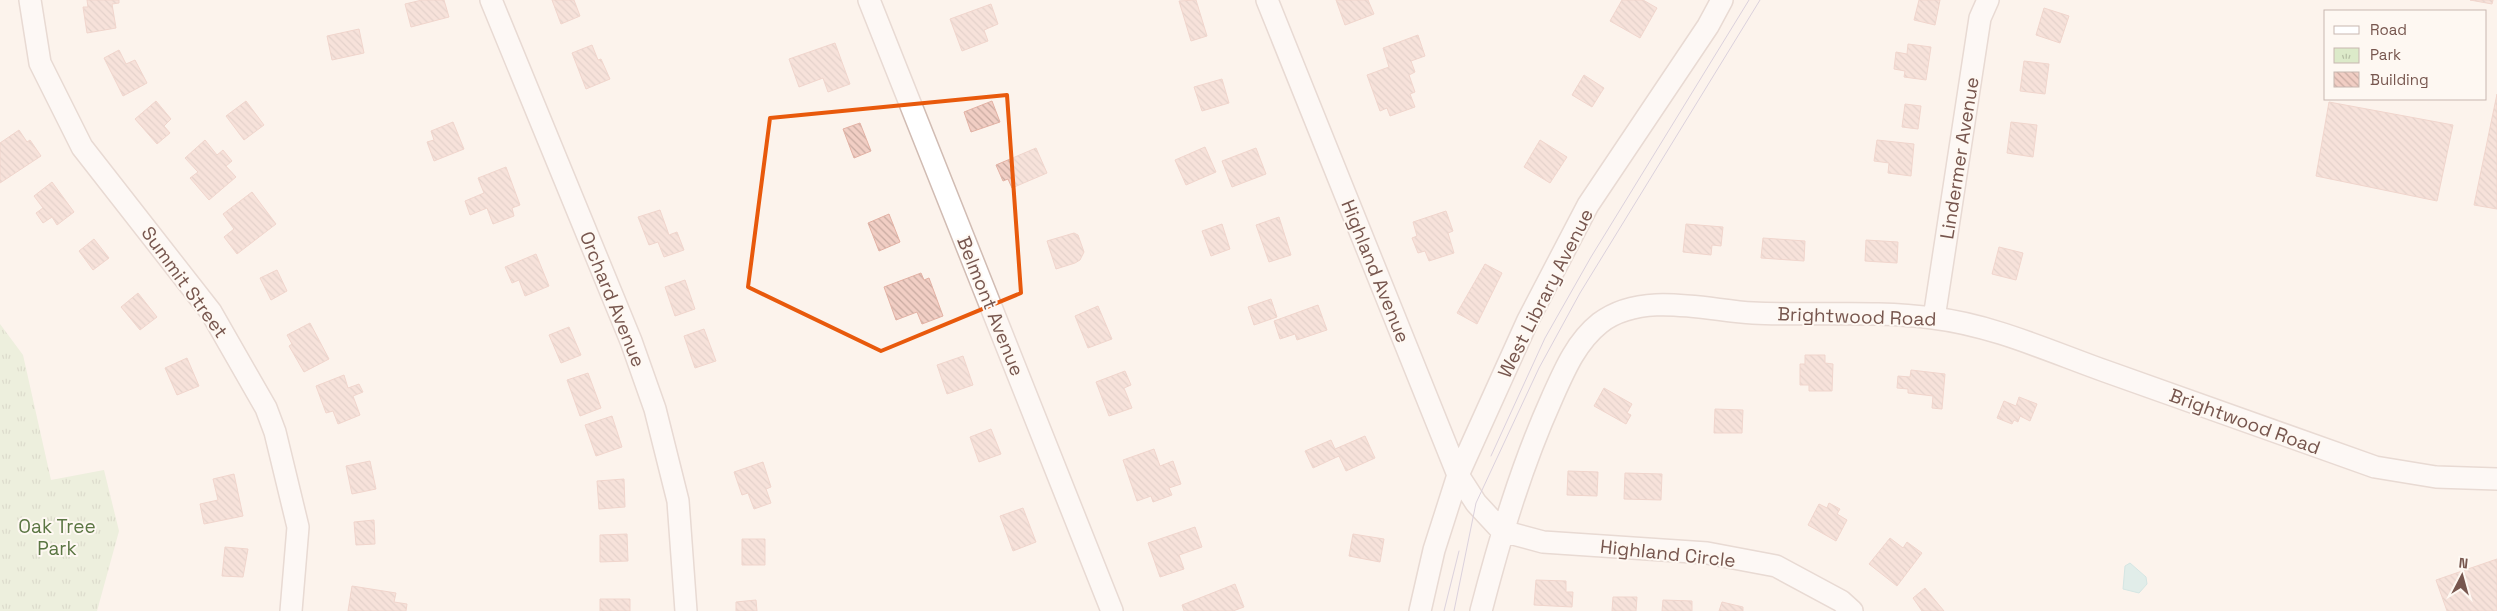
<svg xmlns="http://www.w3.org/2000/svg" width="2497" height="611" viewBox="0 0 2497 611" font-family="'Space Grotesk',sans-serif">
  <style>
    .park { fill: url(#park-tufts) }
    .water { fill: #c0e6e5; stroke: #a6d7d7 }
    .building { fill: url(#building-back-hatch); stroke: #e3b2a5 }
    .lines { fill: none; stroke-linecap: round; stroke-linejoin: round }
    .minor-casing { stroke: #d1bcb3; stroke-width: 24 }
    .minor { stroke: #fff; stroke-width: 21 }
    .tram { stroke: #b4a9c7; stroke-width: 1 }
    .marked { fill: none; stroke: #e8590c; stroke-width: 4; stroke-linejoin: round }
    .labels { text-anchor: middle; stroke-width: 4; stroke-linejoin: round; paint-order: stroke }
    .street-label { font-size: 19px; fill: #77564e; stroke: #fef8f2 }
    .park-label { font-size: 19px; fill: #5b7643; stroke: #fef8f2 }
  </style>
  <defs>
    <pattern id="park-tufts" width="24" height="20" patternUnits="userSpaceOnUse" patternTransform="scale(1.25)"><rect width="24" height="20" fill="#dceac9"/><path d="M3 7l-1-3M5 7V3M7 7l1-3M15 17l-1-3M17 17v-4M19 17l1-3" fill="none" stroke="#b7c0a5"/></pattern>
    <pattern id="building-back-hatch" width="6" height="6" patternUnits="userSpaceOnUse" patternTransform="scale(1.25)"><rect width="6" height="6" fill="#f1cec4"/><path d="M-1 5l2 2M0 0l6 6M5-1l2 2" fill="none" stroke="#c8aaa1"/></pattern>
  </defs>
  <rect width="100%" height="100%" fill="#fcf3ec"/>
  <!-- park -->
  <path class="park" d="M0,324L23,355L51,480L104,470L119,531L97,611H0Z"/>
  <!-- water -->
  <path class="water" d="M2130,563L2146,577L2147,584L2139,593L2123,589L2125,566Z"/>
  <!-- building -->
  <path class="building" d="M87,0H119V3L112,4L116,28L87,33L83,7H88Z
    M422,0H444L449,17L411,27L405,4Z
    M552,0H574L580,16L561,24Z
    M1196,0L1207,36L1191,41L1179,1Z
    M1336,0H1368L1374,14L1345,25Z
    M1622,0H1643L1657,8L1640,38L1610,21Z
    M1919,0H1940L1935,25L1914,20Z
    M2470,0H2493L2492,4Z
    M991,4L998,24L984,30L988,41L962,51L950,19Z
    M2044,8L2069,16L2060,43L2036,35Z
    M359,29L364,53L332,60L327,36Z
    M1418,35L1425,56L1411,61L1415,72L1409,75L1415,92L1410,94L1415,107L1390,116L1387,108L1380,111L1367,75L1389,67L1383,48Z
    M835,43L850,84L828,92L823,78L799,87L789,59Z
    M1908,44L1931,47L1926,80L1904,77L1905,71L1894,69L1896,52L1907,54Z
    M592,45L598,60L601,59L610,79L586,89L572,53Z
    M119,50L126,64L135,60L147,83L123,96L104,58Z
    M2024,61L2049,64L2045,94L2020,91Z
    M1584,75L1604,88L1592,107L1572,95Z
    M1222,79L1229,103L1202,111L1194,87Z
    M2497,94V209L2474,205Z
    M156,101L171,119L164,126L170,133L157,144L135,119Z
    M246,101L264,125L244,140L226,116Z
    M992,101L1000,122L971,132L964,112Z
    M2329,102L2453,125L2437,201L2316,176Z
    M1905,104L1921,106L1918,129L1902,127Z
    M453,122L464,149L434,161L427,142L434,140L431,131Z
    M2011,122L2037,125L2033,157L2007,153Z
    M860,123L871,151L854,158L843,129Z
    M19,130L27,142L30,140L41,156L0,183V143Z
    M205,140L217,155L223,150L232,161L226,166L236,177L209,200L190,178L198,172L185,158Z
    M1540,140L1567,157L1550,183L1524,167Z
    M1877,140L1914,144L1911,176L1888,173L1889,163L1874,161Z
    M1205,147L1216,172L1186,185L1175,160Z
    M1036,148L1047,173L1012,188L1008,179L1003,181L996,165Z
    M1256,148L1266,174L1232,187L1222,161Z
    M506,167L520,205L512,208L514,216L493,224L487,208L470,215L465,201L484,193L478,178Z
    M52,182L74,212L57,225L52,217L43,223L36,213L43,208L34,196Z
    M252,192L276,224L237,254L224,237L234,229L223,214Z
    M660,210L669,235L677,232L684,250L664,257L658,242L649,245L638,217Z
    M1446,211L1453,231L1448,233L1454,253L1429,261L1425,251L1418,253L1412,238L1417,236L1413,222Z
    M889,214L900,242L879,251L868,223Z
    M1279,217L1291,255L1269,262L1256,225Z
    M1222,224L1230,249L1211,256L1202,231Z
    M1686,224L1723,227L1721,246L1712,245L1711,255L1683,252Z
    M1074,233L1078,235L1084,252L1080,260L1075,263L1056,269L1047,241Z
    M1763,238L1805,241L1804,261L1761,258Z
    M94,239L109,258L93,270L79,251Z
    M1866,240L1898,242L1897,263L1865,261Z
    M1999,247L2023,253L2016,280L1992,274Z
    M536,254L549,286L525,296L519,280L512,283L505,267Z
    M1485,264L1502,273L1477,324L1457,313Z
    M277,270L287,291L271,300L260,278Z
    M921,273L924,280L929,278L943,316L922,324L917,312L896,320L884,287Z
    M685,280L695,309L675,316L665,287Z
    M138,293L157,317L140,330L121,307Z
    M1271,299L1277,317L1254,325L1248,307Z
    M1318,305L1327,330L1297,340L1295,334L1280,339L1274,321Z
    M1098,306L1112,339L1088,348L1075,316Z
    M310,323L329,359L304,372L289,346L292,344L287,335Z
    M569,327L581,355L561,363L549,335Z
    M704,329L716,361L695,368L684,336Z
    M1805,355H1825V363L1833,364L1832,391H1809V385H1800V364H1805Z
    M963,356L973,385L947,394L937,365Z
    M187,358L199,386L177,395L165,368Z
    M1911,370L1945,374L1942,409L1932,408L1933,396L1908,393V389L1897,388L1898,376L1910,377Z
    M1125,371L1131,385L1124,388L1132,408L1109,416L1096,382Z
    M588,373L601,408L580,416L567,380Z
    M344,375L348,388L359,384L363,392L353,396L360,415L338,424L333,411L326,413L316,386Z
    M1604,388L1632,404L1627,413L1631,415L1626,424L1594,406Z
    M2019,397L2037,404L2030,421L2020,416L2018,422L2014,420L2012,424L1997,418L2004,401L2016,406Z
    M1715,409L1743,410L1742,433H1714Z
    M612,416L622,447L596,456L585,425Z
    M991,429L1001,454L979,462L970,437Z
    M1365,436L1375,458L1346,471L1339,456L1313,468L1305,451L1331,440L1335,449Z
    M1154,449L1160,466L1173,461L1181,484L1169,488L1172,495L1153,502L1151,496L1137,501L1123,460Z
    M370,461L376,489L352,494L346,466Z
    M763,462L771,487L766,489L771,503L754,509L748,493L742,495L734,472Z
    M1568,471L1598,472L1597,496L1567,495Z
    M1625,473L1662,474L1661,500L1624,499Z
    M234,474L243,516L204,524L200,504L218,500L213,479Z
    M624,479L625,507L599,509L597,481Z
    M1829,503L1840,509L1837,514L1847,520L1836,541L1808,525L1819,504L1827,508Z
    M1023,508L1036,542L1013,551L1000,516Z
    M374,520L375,544L356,545L354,522Z
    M1195,527L1202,547L1179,555L1184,569L1160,577L1148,543Z
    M627,534L628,561L600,562V535Z
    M1353,534L1384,539L1380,562L1349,556Z
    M1890,538L1903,548L1907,542L1922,553L1897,586L1869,564Z
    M742,539H765V565H742Z
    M225,547L248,549L243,577L222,576Z
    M2497,559V611H2447L2436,580Z
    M1536,580L1566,581V592H1573L1572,607L1534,605Z
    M1235,584L1244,607L1233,611H1184L1182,605Z
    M352,586L396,593L394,602L407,604L406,611H348Z
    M1925,588L1944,611H1922L1913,598Z
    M1613,597H1637L1636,611H1612Z
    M600,599H630V611H600Z
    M756,600L757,611H736V602Z
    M1663,600L1692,601V611H1662Z
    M1722,602L1743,607V611H1719Z"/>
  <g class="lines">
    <!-- minor casing -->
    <g class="minor-casing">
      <path id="minor" d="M30,0L40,63L82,147L211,312L266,408L275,432L298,527L291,611
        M491,0L631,341L655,409L678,501L686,611
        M869,0L1112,611
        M1267,0L1458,475L1476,503L1502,531L1543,542L1707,553L1776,566L1841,601L1852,611
        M1934,318L1980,18L1988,0
        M1420,611L1434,550L1458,475L1528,320L1588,205L1708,26L1722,0
        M1481,611C1500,538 1521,467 1552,398C1564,371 1576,342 1600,323C1642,291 1705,310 1753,313C1813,316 1874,310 1933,318C1992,325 2049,351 2105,371C2195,403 2285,435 2375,467L2436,477L2497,479"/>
    </g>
    <!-- minor -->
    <use href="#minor" class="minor"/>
    <!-- tram -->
    <path class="tram" d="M1491,456L1545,338L1591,257L1749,0
      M1444,611L1459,551
      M1454,611L1476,503L1539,368L1580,293L1760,0"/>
  </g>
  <!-- marked area -->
  <path d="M0 0H2497V611H0ZM1007,95L1021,293L881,351L748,287L770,118Z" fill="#fcf3ec" fill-opacity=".55" fill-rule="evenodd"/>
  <path class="marked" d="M1007,95L1021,293L881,351L748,287L770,118Z"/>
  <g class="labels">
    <!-- street labels -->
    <g class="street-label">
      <text transform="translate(1959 158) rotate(-81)" y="7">Lindermer Avenue</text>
      <text transform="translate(1376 271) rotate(68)" y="7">Highland Avenue</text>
      <text transform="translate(185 282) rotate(54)" y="7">Summit Street</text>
      <text transform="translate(1545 293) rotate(-63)" y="7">West Library Avenue</text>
      <text transform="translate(613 299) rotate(68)" y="7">Orchard Avenue</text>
      <text transform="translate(991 306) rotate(68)" y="7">Belmont Avenue</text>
      <text transform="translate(1857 316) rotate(2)" y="7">Brightwood Road</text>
      <text transform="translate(2245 421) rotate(20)" y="7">Brightwood Road</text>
      <text transform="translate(1668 553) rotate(6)" y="7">Highland Circle</text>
    </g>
    <!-- park labels -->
    <g class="park-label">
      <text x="57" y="533">Oak Tree<tspan x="57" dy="22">Park</tspan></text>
    </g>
  </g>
  <!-- legend -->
  <rect x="2324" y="10" width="162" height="90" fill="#fef8f2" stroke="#c8b7b0"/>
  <rect x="2334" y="26" width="25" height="8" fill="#ffffff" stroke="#c8b7b0"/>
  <text x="2370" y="35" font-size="15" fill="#77564e">Road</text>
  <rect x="2334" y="48" width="25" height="15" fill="url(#park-tufts)" stroke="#c8b7b0"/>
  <text x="2370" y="60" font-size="15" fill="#77564e">Park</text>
  <rect x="2334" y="72" width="25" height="15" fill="url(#building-back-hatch)" stroke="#c8b7b0"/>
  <text x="2370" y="85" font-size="15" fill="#77564e">Building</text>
  <!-- north arrow -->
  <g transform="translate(2462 576) rotate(6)" stroke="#fef8f2" stroke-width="4" paint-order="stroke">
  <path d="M0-4L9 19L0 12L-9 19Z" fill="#77564e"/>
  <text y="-8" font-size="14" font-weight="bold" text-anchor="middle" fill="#77564e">N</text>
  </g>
</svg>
